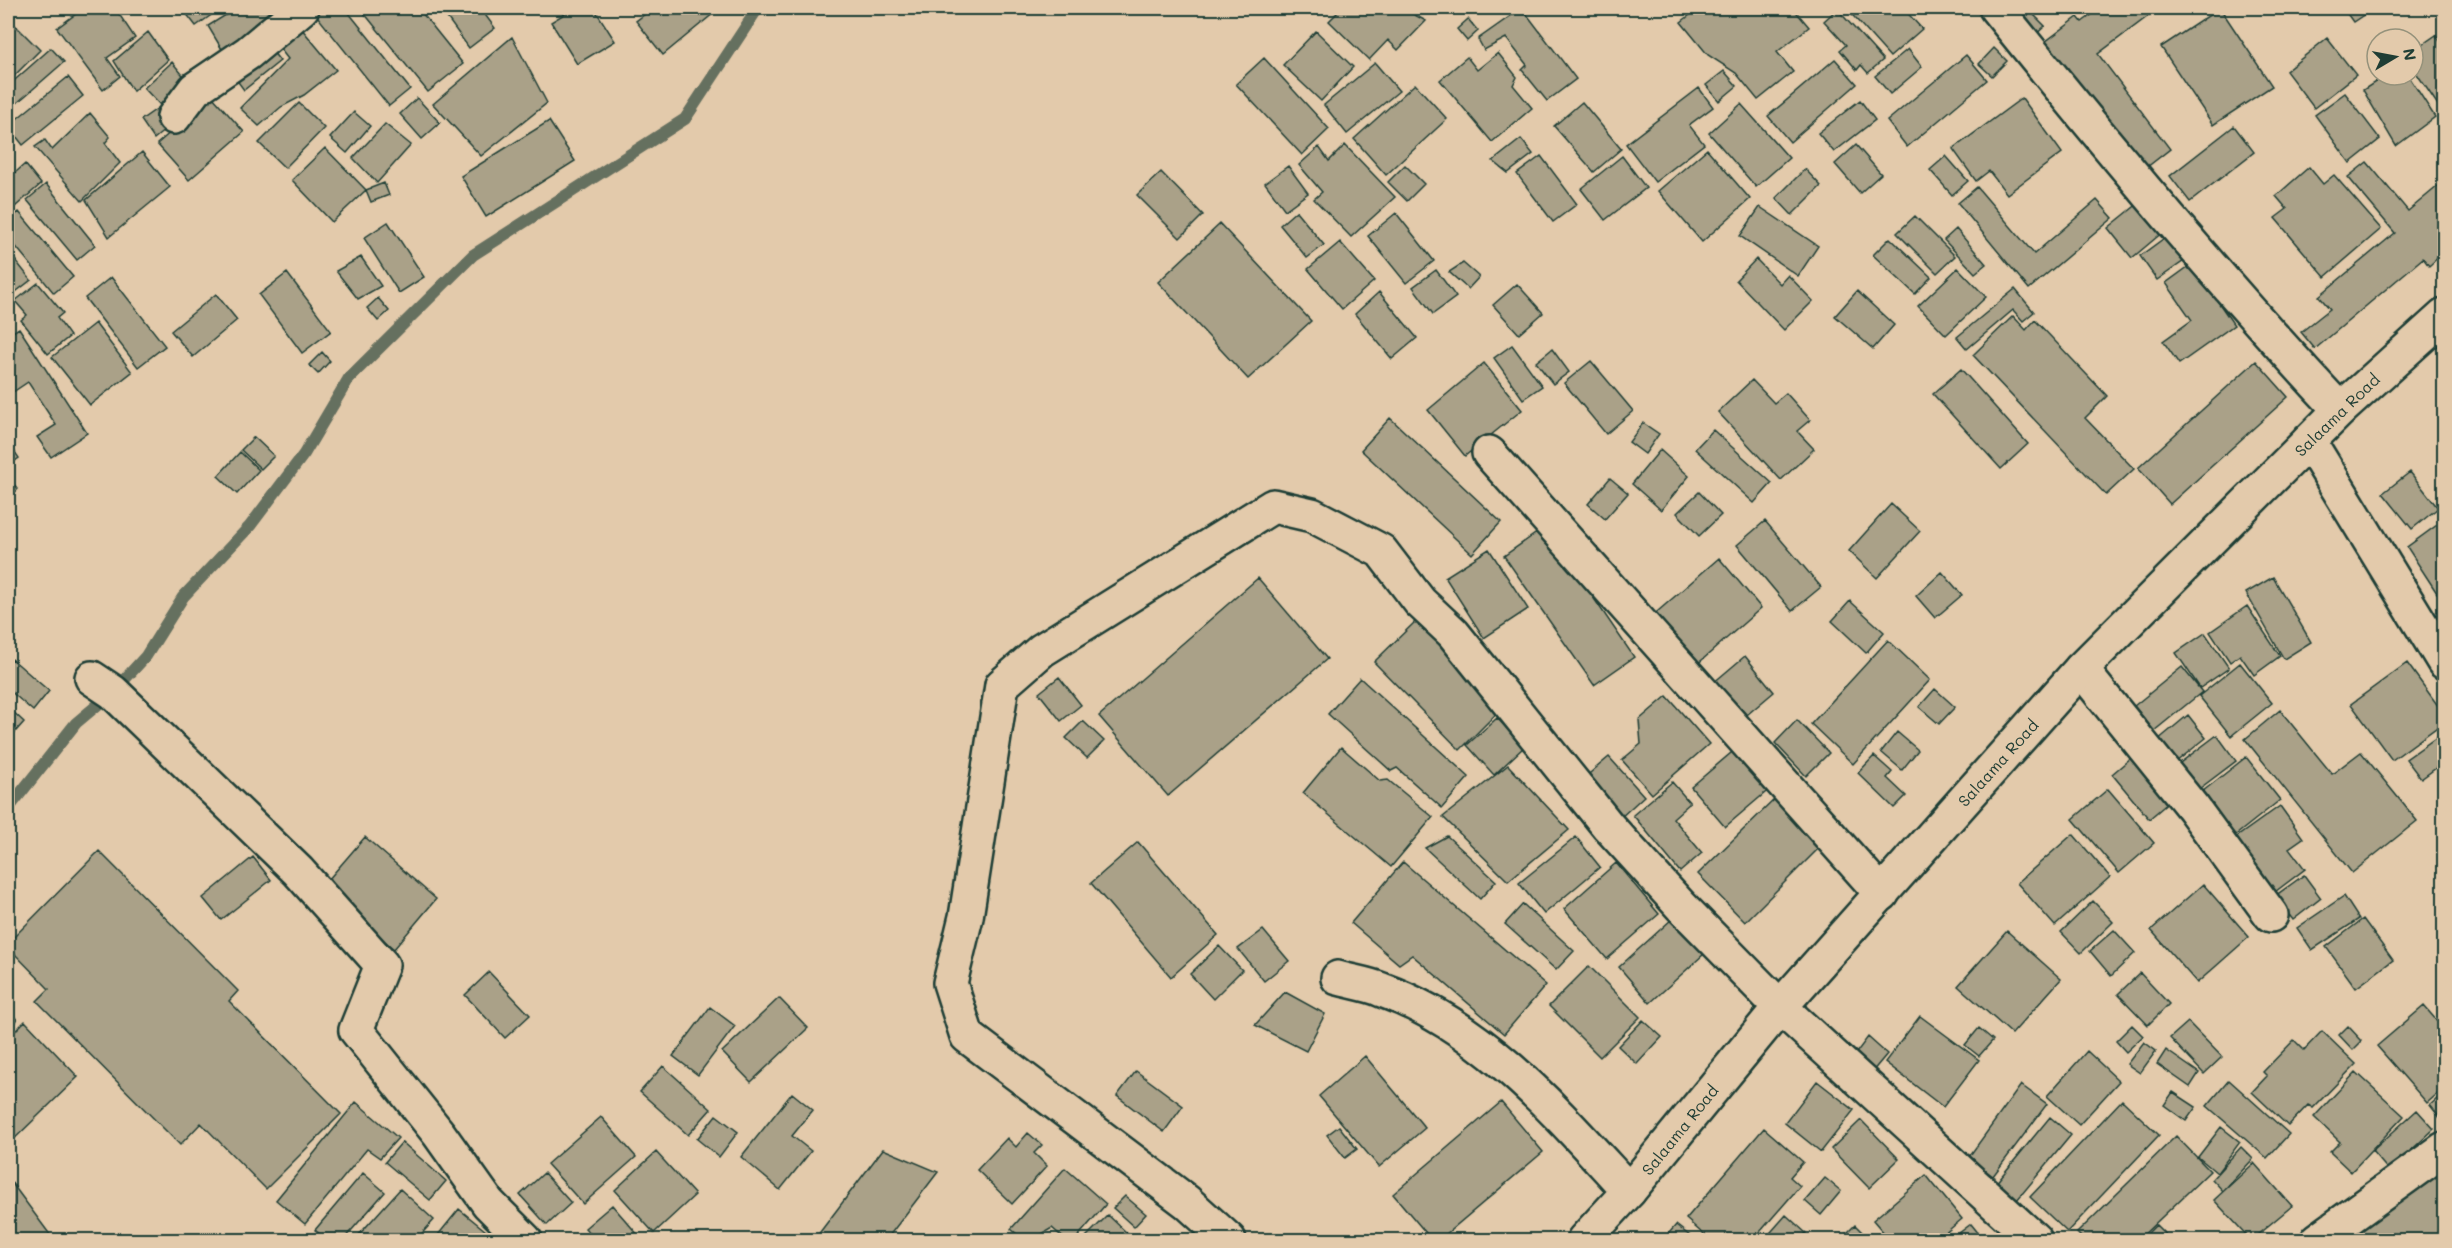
<svg xmlns="http://www.w3.org/2000/svg" width="2452" height="1248" viewBox="0 0 2452 1248" font-family="Mali,sans-serif">
  <style>
    .lines { fill: none; stroke-linecap: round; stroke-linejoin: round }
    .stream { stroke: #656f5e; stroke-width: 12 }
    .building { fill: #aaa188; stroke: #1f3d34; stroke-width: 1.5 }
    .street-casing { stroke: #1f3d34; stroke-width: 38 }
    .secondary-casing { stroke: #1f3d34; stroke-width: 38 }
    .street { stroke: #e3caab; stroke-width: 33 }
    .secondary { stroke: #e3caab; stroke-width: 33 }
    .labels { text-anchor: middle; stroke-width: 4.5; stroke-linejoin: round; paint-order: stroke }
    .street-label { font-size: 16px; fill: #1f3d34; stroke: #e3caab }
  </style>
  <rect width="100%" height="100%" fill="#e3caab"/>
  <filter id="ink" filterUnits="userSpaceOnUse"><feTurbulence type="fractalNoise" baseFrequency=".0167" numOctaves="2"/><feDisplacementMap in="SourceGraphic" scale="12" xChannelSelector="R" yChannelSelector="G"/><feConvolveMatrix kernelMatrix="1 2 1 2 8 2 1 2 1" color-interpolation-filters="sRGB"/></filter>
  <g filter="url(#ink)">
    <g class="lines">
      <!-- stream -->
      <path class="stream" d="M8,809L76,723L113,692L146,656L183,597L250,526L304,454L349,378L473,255L685,119L758,8"/>
    </g>
    <!-- building -->
    <path class="building" d="M84,8H115L135,38L107,58L120,76L103,90L57,28Z
      M182,8H221L196,26Z
      M237,8H281L226,56L208,26Z
      M317,8H345L410,89L389,106L313,11Z
      M360,8H418L463,64L428,92Z
      M440,8H480L495,28L469,48Z
      M574,8H594L615,41L577,64L551,22Z
      M653,8H720L663,55L636,21Z
      M1331,8H1402L1426,21L1398,50L1388,40L1369,60L1329,21L1337,13Z
      M1522,8L1576,79L1547,101L1522,70L1527,65L1506,38L1484,50L1478,39Z
      M1699,8H1793L1809,27L1777,52L1793,72L1758,100L1736,73L1708,55L1681,22Z
      M1846,8H1889L1893,11L1903,8L1922,29L1890,57Z
      M2023,8H2027L2045,26L2030,40L2011,20Z
      M2101,8H2159L2098,54L2170,149L2142,171L2045,42L2078,17L2082,22Z
      M2220,8L2272,86L2213,125L2161,47Z
      M2343,8H2374L2353,22Z
      M1837,9L1883,60L1868,73L1861,65L1857,70L1840,50L1846,45L1824,21Z
      M8,18L40,50L8,82Z
      M1468,19L1478,31L1467,41L1457,29Z
      M301,28L336,70L304,95L281,107L259,126L240,108L288,59L277,45Z
      M1316,31L1353,67L1321,101L1283,65Z
      M148,32L168,60L133,91L114,61Z
      M2436,35L2444,47V114L2413,68V51Z
      M512,37L547,103L481,156L433,104Z
      M2327,38L2356,75L2314,108L2286,71Z
      M269,47L280,61L244,90L233,75Z
      M51,48L64,62L9,110L8,86Z
      M1994,48L2007,61L1992,76L1979,64Z
      M1908,49L1922,67L1890,94L1875,76Z
      M1498,53L1517,77L1513,85L1532,108L1492,142L1440,80L1467,57L1477,70Z
      M1966,55L1987,80L1907,147L1887,121Z
      M1264,58L1329,129L1302,155L1236,84Z
      M1835,59L1857,84L1790,142L1768,116Z
      M172,62L187,80L160,105L144,88Z
      M1375,63L1399,91L1347,134L1324,105Z
      M1724,71L1737,86L1719,101L1706,85Z
      M2386,75H2408L2435,117L2396,146L2363,90Z
      M68,77L83,96L23,145L8,126Z
      M1415,84L1447,119L1386,175L1354,139Z
      M1699,88L1713,107L1689,125L1704,144L1655,182L1626,144Z
      M2345,93L2380,139L2350,163L2315,115Z
      M212,96L244,132L189,180L157,144Z
      M417,98L440,123L422,139L400,114Z
      M2022,98L2062,153L2007,194L1989,171L1976,181L1953,149Z
      M1860,100L1875,120L1834,152L1818,133Z
      M1582,102L1621,149L1594,172L1554,126Z
      M299,103L324,128L285,168L259,143Z
      M1741,104L1789,158L1756,187L1709,133Z
      M158,108L171,125L154,139L141,120Z
      M354,112L370,126L347,153L330,138Z
      M90,113L110,137L105,143L120,163L82,201L35,147L45,140L52,150Z
      M549,121L575,161L486,217L461,176Z
      M385,124L411,145L377,183L353,158Z
      M2234,126L2254,152L2190,202L2170,176Z
      M1521,139L1533,154L1508,173L1493,161Z
      M1345,145L1395,197L1351,237L1314,199L1322,192L1299,165L1319,147L1329,161Z
      M1856,145L1881,174L1860,193L1835,164Z
      M325,148L366,190L332,222L292,180Z
      M1707,149L1750,199L1702,242L1658,191Z
      M142,152L170,187L109,237L86,200Z
      M1541,156L1577,204L1553,222L1517,174Z
      M1622,156L1646,188L1605,220L1581,189Z
      M1946,156L1968,181L1952,195L1930,170Z
      M2367,162L2408,211L2444,181V252L2429,266L2423,258L2315,349L2301,332L2330,309L2319,296L2395,233L2348,177Z
      M25,164L41,184L8,213V179Z
      M1405,165L1424,184L1407,201L1388,182Z
      M1288,166L1308,193L1285,210L1265,183Z
      M2309,167L2323,184L2334,175L2381,229L2325,277L2275,218L2287,209L2276,196Z
      M1805,169L1821,186L1792,215L1776,198Z
      M1161,172L1203,215L1180,238L1137,195Z
      M384,183L389,195L371,202L366,190Z
      M46,184L95,245L77,260L27,200Z
      M1977,187L2034,254L2097,200L2113,218L2029,289L1958,203Z
      M2139,203L2163,232L2132,258L2108,228Z
      M1760,207L1818,246L1798,276L1740,236Z
      M1296,211L1324,245L1307,258L1280,225Z
      M19,212L73,277L54,293L8,237V221Z
      M1396,213L1434,261L1406,283L1368,236Z
      M1915,216L1955,256L1937,273L1897,233Z
      M388,222L424,277L399,293L364,238Z
      M1220,224L1311,321L1248,379L1158,282Z
      M1956,229L1986,264L1975,273L1944,240Z
      M2167,236L2184,261L2157,280L2140,256Z
      M1890,238L1931,277L1915,294L1873,255Z
      M1340,242L1374,281L1342,309L1308,269Z
      M8,251L31,280L13,294L8,286Z
      M361,257L381,286L358,299L336,271Z
      M1756,259L1780,284L1788,275L1813,301L1784,330L1736,280Z
      M1463,263L1479,277L1468,289L1449,272Z
      M2192,264L2234,325L2179,364L2163,341L2192,320L2166,283Z
      M1958,268L1986,297L1946,335L1918,306Z
      M1436,270L1456,297L1433,314L1413,287Z
      M287,273L331,331L302,353L259,295Z
      M111,277L165,346L138,367L85,298Z
      M38,283L63,313L57,318L70,336L48,354L21,320L27,315L15,301Z
      M1517,284L1543,313L1519,334L1493,305Z
      M2015,289L2034,312L2023,321L2013,310L1967,349L1957,337Z
      M1857,291L1894,325L1873,349L1835,316Z
      M1379,292L1417,338L1392,359L1355,314Z
      M216,294L237,320L193,357L171,331Z
      M378,298L389,311L378,321L367,308Z
      M2013,316L2026,330L2035,320L2107,396L2085,418L2134,469L2106,495L1973,355Z
      M95,323L132,372L90,405L52,357Z
      M19,328L87,433L51,457L37,437L56,425L28,382L13,392L8,384V335Z
      M1512,345L1542,386L1523,399L1494,358Z
      M1552,349L1569,372L1553,384L1536,362Z
      M322,352L330,361L318,374L309,365Z
      M1591,361L1633,411L1606,434L1564,383Z
      M2256,361L2288,397L2170,504L2138,468Z
      M1484,363L1522,410L1465,456L1428,410Z
      M1961,369L2028,444L2001,469L1933,394Z
      M1752,380L1774,403L1786,393L1810,420L1797,431L1814,449L1781,480L1718,412Z
      M1390,418L1501,522L1472,554L1361,450Z
      M1643,423L1659,434L1645,454L1629,442Z
      M1713,430L1772,483L1754,503L1695,449Z
      M254,437L274,456L261,469L241,450Z
      M8,442L19,458L8,466Z
      M1660,450L1689,476L1661,510L1632,484Z
      M240,452L259,470L237,494L218,476Z
      M2410,472L2438,508L2412,529L2383,493Z
      M8,478L18,489L8,500Z
      M1610,478L1628,493L1605,519L1588,504Z
      M1699,492L1721,515L1699,536L1677,513Z
      M1891,504L1920,531L1877,578L1849,551Z
      M2444,520V587L2437,593L2407,547Z
      M1765,521L1821,587L1792,611L1737,545Z
      M1545,527L1634,657L1594,685L1504,556Z
      M1489,549L1528,609L1484,638L1445,577Z
      M1719,558L1761,608L1693,668L1650,618Z
      M1942,572L1962,595L1935,618L1916,596Z
      M2273,577L2311,642L2284,659L2246,593Z
      M1258,578L1327,659L1168,796L1099,716Z
      M1850,601L1884,632L1866,653L1832,621Z
      M2247,606L2280,656L2254,675L2240,655L2230,662L2210,632Z
      M1417,620L1503,707L1460,750L1374,662Z
      M2205,633L2229,668L2200,688L2176,653Z
      M1888,640L1930,680L1853,764L1811,724Z
      M1745,656L1774,692L1735,725L1706,689Z
      M12,659L49,691L33,711L8,689V665Z
      M2240,663L2272,703L2231,736L2199,696Z
      M2407,663L2444,714V722L2392,760L2351,704Z
      M2182,667L2202,692L2154,731L2134,706Z
      M1059,677L1081,705L1061,721L1039,693Z
      M1360,678L1469,777L1442,808L1397,768L1391,771L1328,714Z
      M1935,689L1955,707L1939,724L1919,707Z
      M1667,696L1709,744L1652,794L1622,760L1641,744L1639,720Z
      M8,707L24,722L8,740Z
      M2280,710L2332,774L2361,752L2417,821L2352,873L2245,739Z
      M2188,715L2206,738L2176,762L2158,740Z
      M1497,718L1524,747L1494,775L1467,745Z
      M1797,720L1829,753L1806,776L1775,743Z
      M1083,721L1104,741L1087,758L1066,738Z
      M1897,732L1918,750L1902,770L1881,752Z
      M2444,732V762L2421,779L2406,759Z
      M2217,735L2236,761L2195,792L2176,766Z
      M1341,747L1380,781L1388,780L1433,817L1391,867L1303,793Z
      M1738,747L1772,787L1725,827L1691,787Z
      M2138,752L2176,796L2149,819L2112,774Z
      M1874,756L1892,772L1887,778L1906,796L1894,808L1858,773Z
      M1609,757L1644,796L1619,819L1584,778Z
      M2246,757L2280,800L2227,842L2193,799Z
      M1508,765L1569,830L1508,881L1443,817Z
      M1672,782L1690,803L1673,818L1702,853L1680,872L1633,815Z
      M2108,789L2154,843L2119,873L2073,819Z
      M1779,795L1825,842L1745,922L1698,874Z
      M2280,806L2303,838L2289,848L2305,869L2267,898L2227,844Z
      M2073,834L2110,877L2055,926L2017,883Z
      M1447,836L1496,881L1480,899L1425,848Z
      M365,837L436,899L394,949L322,887Z
      M1576,837L1600,867L1544,914L1519,883Z
      M1138,842L1218,935L1171,977L1091,883Z
      M99,851L238,991L229,1001L341,1114L266,1189L201,1123L180,1145L37,1001L49,989L8,947V943Z
      M253,857L271,880L221,920L203,898Z
      M1403,862L1546,985L1504,1034L1412,955L1399,964L1351,923Z
      M1616,863L1659,914L1607,959L1564,909Z
      M2304,875L2321,898L2293,920L2275,896Z
      M2203,884L2249,937L2197,983L2151,930Z
      M2344,896L2359,919L2312,950L2297,928Z
      M2093,901L2113,922L2081,953L2061,932Z
      M1523,904L1574,951L1556,970L1505,924Z
      M1672,919L1704,954L1650,1003L1619,967Z
      M2363,919L2393,960L2356,988L2326,947Z
      M1263,930L1289,961L1264,981L1238,949Z
      M2114,930L2135,953L2111,976L2090,951Z
      M2007,931L2061,979L2012,1034L1958,986Z
      M1219,946L1242,970L1213,999L1190,974Z
      M1589,966L1640,1017L1600,1057L1549,1006Z
      M489,972L530,1015L505,1038L465,995Z
      M2140,973L2169,1004L2148,1025L2118,994Z
      M1285,992L1325,1014L1306,1051L1255,1025Z
      M779,998L808,1028L751,1082L722,1052Z
      M2424,1006L2444,1029V1088L2427,1103L2377,1046Z
      M710,1007L735,1026L698,1075L673,1056Z
      M8,1008L17,1020L8,1028Z
      M1920,1016L1979,1060L1943,1107L1885,1062Z
      M1643,1020L1662,1037L1637,1064L1618,1046Z
      M25,1021L78,1077L8,1145V1038Z
      M2188,1022L2222,1057L2204,1074L2170,1038Z
      M2132,1025L2143,1036L2126,1052L2116,1041Z
      M2348,1026L2362,1041L2353,1050L2339,1035Z
      M1979,1028L1993,1040L1979,1056L1965,1045Z
      M2322,1031L2356,1064L2313,1108L2308,1105L2288,1126L2252,1092L2267,1076L2263,1072L2294,1040L2304,1050Z
      M1868,1037L1887,1054L1872,1072L1853,1057Z
      M2144,1042L2156,1051L2140,1073L2127,1064Z
      M2166,1050L2199,1073L2190,1087L2157,1064Z
      M2087,1051L2119,1081L2079,1125L2047,1096Z
      M1365,1056L1425,1128L1379,1167L1319,1096Z
      M663,1066L711,1109L688,1135L640,1092Z
      M1136,1071L1183,1106L1164,1132L1117,1096Z
      M2356,1072L2404,1116L2351,1172L2330,1152L2340,1142L2314,1117Z
      M2229,1080L2289,1134L2267,1158L2207,1106Z
      M1817,1081L1854,1110L1821,1152L1785,1123Z
      M2021,1085L2047,1104L1993,1176L1968,1158Z
      M2173,1092L2196,1107L2186,1121L2164,1105Z
      M792,1093L813,1110L792,1136L811,1151L780,1190L741,1157Z
      M2444,1093V1123L2430,1105Z
      M2122,1100L2159,1135L2067,1232L2030,1197Z
      M356,1102L398,1138L380,1158L367,1149L305,1224L276,1200Z
      M1501,1102L1543,1152L1439,1240H1432L1393,1194Z
      M2417,1110L2434,1129L2389,1171L2372,1151Z
      M716,1115L738,1132L719,1157L697,1139Z
      M601,1117L636,1157L583,1204L547,1164Z
      M2050,1117L2071,1135L2012,1206L1991,1189Z
      M1861,1120L1899,1159L1869,1188L1831,1149Z
      M1339,1126L1357,1149L1345,1158L1327,1135Z
      M2221,1127L2240,1142L2217,1173L2198,1157Z
      M1764,1128L1803,1162L1790,1177L1800,1186L1753,1240H1710L1686,1219Z
      M1028,1133L1042,1145L1034,1153L1047,1166L1012,1204L977,1170L1007,1138L1016,1147Z
      M2176,1136L2210,1171L2138,1240H2084L2077,1233Z
      M402,1142L446,1181L430,1200L385,1162Z
      M2241,1147L2253,1159L2223,1191L2212,1179Z
      M883,1149L938,1172L886,1240H814Z
      M656,1152L695,1195L654,1233L615,1190Z
      M2254,1163L2292,1206L2251,1240L2214,1200Z
      M2444,1163V1240H2343Z
      M1065,1168L1106,1204L1075,1240H1066L1052,1228L1032,1240H1024L1011,1229Z
      M363,1173L385,1192L343,1240H327L315,1230Z
      M544,1173L571,1203L547,1225L520,1195Z
      M1926,1175L1962,1219L1937,1240H1890L1873,1220Z
      M8,1178L54,1240H8Z
      M1825,1178L1841,1191L1821,1215L1805,1201Z
      M400,1189L434,1220L416,1240H361L357,1237Z
      M1125,1196L1146,1214L1134,1227L1113,1208Z
      M612,1205L639,1236L634,1240H596L585,1228Z
      M459,1209L497,1240H434Z
      M1108,1215L1129,1235L1124,1240H1083Z
      M1786,1215L1806,1233L1800,1240H1764Z
      M1971,1224L1984,1240H1950Z
      M1676,1225L1695,1240H1663Z
      M1855,1225L1870,1240H1840Z
      M2156,1225L2171,1240H2141Z"/>
    <g class="lines">
      <!-- street casing -->
      <g class="street-casing">
        <path id="street" d="M1996,8C2106,145 2219,281 2340,410
          M174,117L195,89L248,53L302,8
          M2309,441L2444,662
          M1489,453L1882,894
          M2081,669L2193,808L2271,915
          M92,678L113,692L298,871L382,965L356,1030L439,1134L488,1203L525,1240
          M1338,978C1352,982 1368,984 1382,990C1485,1027 1557,1113 1629,1191
          M1229,1240L1187,1202L967,1036L950,983L966,917L1002,685L1042,650L1273,506L1312,515L1381,551L1420,602L1453,633L1608,826L1681,906L1780,1007L2035,1240
          M2318,1240L2444,1149"/>
      </g>
      <!-- secondary casing -->
      <g class="secondary-casing">
        <path id="secondary" d="M1584,1240L1629,1191L1780,1007L2081,669L2340,410L2444,316"/>
      </g>
      <!-- street -->
      <use href="#street" class="street"/>
      <!-- secondary -->
      <use href="#secondary" class="secondary"/>
    </g>
  </g>
  <g class="labels">
    <!-- street labels -->
    <g class="street-label">
      <text transform="translate(2337 415) rotate(-44)" y="6">Salaama Road</text>
      <text transform="translate(1998 763) rotate(-48)" y="6">Salaama Road</text>
      <text transform="translate(1680 1130) rotate(-51)" y="6">Salaama Road</text>
    </g>
  </g>
  <!-- margin -->
  <rect width="2452" height="1248" fill="none" stroke="#e3caab" stroke-width="30"/>
  <rect x="15" y="15" width="2422" height="1218" fill="none" stroke="#1f3d34" stroke-width="2" filter="url(#ink)"/>
  <!-- north arrow -->
  <g transform="translate(2395 57) rotate(80)"><circle r="28" fill="#e3caab" stroke="#95927b" stroke-width="1.5"/>
  <path d="M0-4.5L10 22L0 15L-10 22Z" fill="#1f3d34"/>
  <text y="-9" font-size="16" font-weight="bold" text-anchor="middle" fill="#1f3d34">N</text>
  </g>
</svg>
